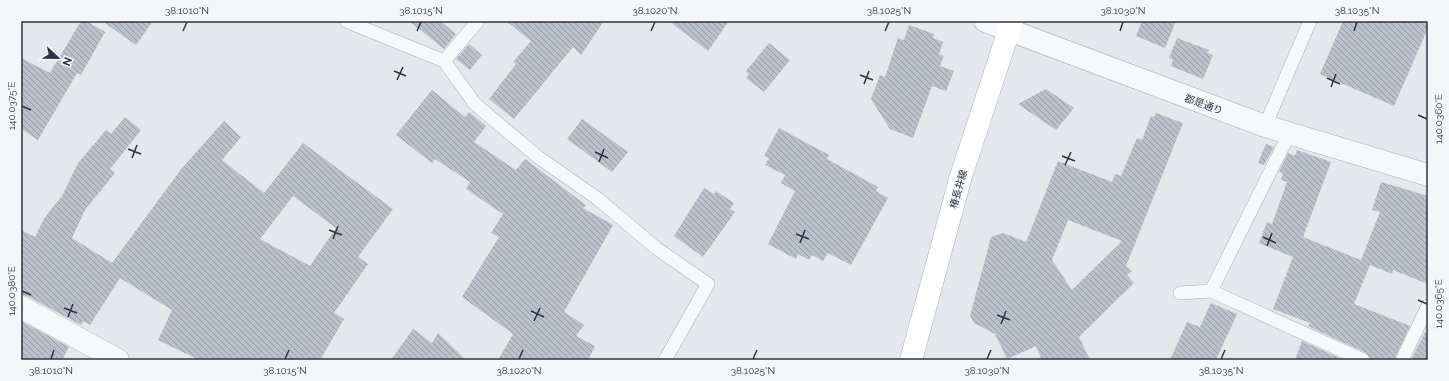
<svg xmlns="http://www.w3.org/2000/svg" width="1449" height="381" viewBox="0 0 1449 381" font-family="Raleway,'Noto Sans JP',sans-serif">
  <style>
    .building { fill: url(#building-back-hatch); fill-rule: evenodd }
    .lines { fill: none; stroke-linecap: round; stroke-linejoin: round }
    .service-casing { stroke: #a9aeb7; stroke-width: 14 }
    .tertiary-casing { stroke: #a9aeb7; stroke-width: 23 }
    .secondary-casing { stroke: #a9aeb7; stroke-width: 23 }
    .service { stroke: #f7f8fa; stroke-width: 13 }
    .tertiary { stroke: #f7f8fa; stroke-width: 22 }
    .secondary { stroke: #fff; stroke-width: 22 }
    .ticks { fill: none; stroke: #2b3445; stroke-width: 1.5 }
    .labels { text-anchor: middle; stroke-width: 3; stroke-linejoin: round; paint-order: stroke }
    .street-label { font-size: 10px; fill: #2b3445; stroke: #f4f6f9 }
    .neatline { fill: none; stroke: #2b3445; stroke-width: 1.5 }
    .ticks-label { font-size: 10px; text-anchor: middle; fill: #2b3445 }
  </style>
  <defs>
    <pattern id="building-back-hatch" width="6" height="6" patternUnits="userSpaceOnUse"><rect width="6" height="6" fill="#bbc0ca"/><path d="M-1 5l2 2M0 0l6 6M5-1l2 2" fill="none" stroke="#989da6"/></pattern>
  </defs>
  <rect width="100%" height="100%" fill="#e4e7ec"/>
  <!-- building -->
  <path class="building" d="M81,21H86L105,32L81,75L77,73L38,140L21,129V58L50,73Z
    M102,21H153L136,45Z
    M409,21H440L456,34L444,49Z
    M506,21H604L581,55L573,47L514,119L489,99L516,64L513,62L531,41Z
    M669,21H729L708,51Z
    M1142,21H1176L1165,48L1136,36Z
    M1343,21H1428V28L1394,106L1320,74Z
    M909,25L934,34L933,38L943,42L939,54L944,56L940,66L954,71L946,91L932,86L913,138L890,129L871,99L880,75L885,77L898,38L904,40Z
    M1177,38L1209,50L1207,53L1213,55L1203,79L1171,66L1173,60L1169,58Z
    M769,43L790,60L764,92L746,78L749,74L746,71Z
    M469,44L482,55L470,70L456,59Z
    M1046,89L1074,108L1056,130L1018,104Z
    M432,90L465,117L469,112L486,126L474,142L516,170L525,159L586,205L583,208L613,225L564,312L584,325L576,336L595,346L588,360H498L513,334L462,297L499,237L491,233L503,214L466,189L470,182L435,159L432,163L396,135Z
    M1156,113L1183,123L1126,266L1132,271L1127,275L1134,283L1079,337L1090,360H1042L1036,346L1007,359L995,334L974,323L970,316L991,237L1003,233L1026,242L1058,161L1112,182L1115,174L1121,176L1137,138L1142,140L1151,116L1154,117ZM1068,220L1122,241L1072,290L1052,260Z
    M125,117L141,130L110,169L115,173L85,210L72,238L112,263L182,168L224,121L241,137L222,160L264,193L303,143L393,209L358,257L368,264L334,313L344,319L320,360H199L158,340L172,310L120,278L90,325L83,321L81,325L27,296L21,295V230L35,237L45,217L62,196L78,163L106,130L111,134ZM293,196L336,228L310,266L260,239Z
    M582,119L628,152L612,172L567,139Z
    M779,128L829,155L827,159L878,187L876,191L888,198L851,265L828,253L823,261L812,255L809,260L798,254L796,259L768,244L795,191L781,183L785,175L765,165L769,158L764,156Z
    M1266,144L1274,147L1264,165L1258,163Z
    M1297,150L1331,162L1303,237L1361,260L1380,212L1372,210L1381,182L1428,196V284L1393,270L1392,274L1370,265L1354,304L1410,326L1394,360H1371L1366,353L1308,326L1310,323L1273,309L1293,257L1259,243L1267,222L1272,224L1287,182L1281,180L1283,173L1279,172L1288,153L1295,156Z
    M704,188L714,194L716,191L734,203L730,209L735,212L703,257L674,236Z
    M1211,303L1237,314L1216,360H1170L1187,322L1200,327Z
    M21,321L69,347L62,360H21Z
    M413,329L432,343L438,333L466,360H391Z
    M1425,332L1428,333V360H1411Z
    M1302,341L1344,360H1295Z"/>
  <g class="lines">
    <!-- service casing -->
    <g class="service-casing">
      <path id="service" d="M346,21L444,61L475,104L538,157L598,199L656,248L708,284L665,360
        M444,61L478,21
        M1265,126L1310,21
        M1289,134L1211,291L1363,360
        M1180,293L1211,291
        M1402,360L1428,306"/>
    </g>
    <!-- tertiary casing -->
    <g class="tertiary-casing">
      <path id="tertiary" d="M985,21L1265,126L1428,175
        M21,307L118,360"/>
    </g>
    <!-- secondary casing -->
    <g class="secondary-casing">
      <path id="secondary" d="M911,360L961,176L1012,21"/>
    </g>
    <!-- service -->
    <use href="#service" class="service"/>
    <!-- tertiary -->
    <use href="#tertiary" class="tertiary"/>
    <!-- secondary -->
    <use href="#secondary" class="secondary"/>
  </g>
  <!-- ticks -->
  <path class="ticks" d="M183,31L187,22M417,31L421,22M651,31L655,22M885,31L889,22M1120,31L1123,22M1354,31L1357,22M394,71L406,76M860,75L873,80M1327,78L1340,84M397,80L403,67M864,84L869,71M1331,87L1336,74M22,106L31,110M1418,115L1427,119M128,149L141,154M595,152L608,158M1062,156L1075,161M132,158L137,145M599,162L604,149M1065,165L1071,152M329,230L342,235M796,234L809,239M1263,237L1276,243M333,239L338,226M800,243L805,230M1267,246L1272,233M22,291L31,295M1418,300L1427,304M64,308L77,313M531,311L544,317M997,315L1010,320M68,317L73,304M534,321L540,308M1001,324L1006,311M51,359L54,350M285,359L289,350M519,359L523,350M753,359L757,350M987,359L991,350M1221,359L1225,350"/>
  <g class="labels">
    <!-- street labels -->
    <g class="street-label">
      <text transform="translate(1204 104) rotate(20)" y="4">郡是通り</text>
      <text transform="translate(958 189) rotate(-74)" y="4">椿長井線</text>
    </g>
  </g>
  <!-- border -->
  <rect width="1449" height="381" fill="none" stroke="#f4f6f9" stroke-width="44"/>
  <!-- north arrow -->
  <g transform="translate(58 58) rotate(112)" stroke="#f4f6f9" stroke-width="3" paint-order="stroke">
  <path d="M0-3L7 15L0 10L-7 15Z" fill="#2b3445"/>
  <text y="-6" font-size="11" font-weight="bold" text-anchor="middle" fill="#2b3445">N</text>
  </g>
  <rect x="22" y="22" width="1405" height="337" class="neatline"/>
  <g class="ticks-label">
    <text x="187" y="14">38.1010°N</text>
    <text x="421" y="14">38.1015°N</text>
    <text x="655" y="14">38.1020°N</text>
    <text x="889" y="14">38.1025°N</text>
    <text x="1123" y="14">38.1030°N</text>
    <text x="1357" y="14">38.1035°N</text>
    <text transform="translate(11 106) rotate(-90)" y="4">140.0375°E</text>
    <text transform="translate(1438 119) rotate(-90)" y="4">140.0360°E</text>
    <text transform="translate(11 291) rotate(-90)" y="4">140.0380°E</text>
    <text transform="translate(1438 304) rotate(-90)" y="4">140.0365°E</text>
    <text x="51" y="374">38.1010°N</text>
    <text x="285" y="374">38.1015°N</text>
    <text x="519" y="374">38.1020°N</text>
    <text x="753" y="374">38.1025°N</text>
    <text x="987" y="374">38.1030°N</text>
    <text x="1221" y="374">38.1035°N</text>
  </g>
</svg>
